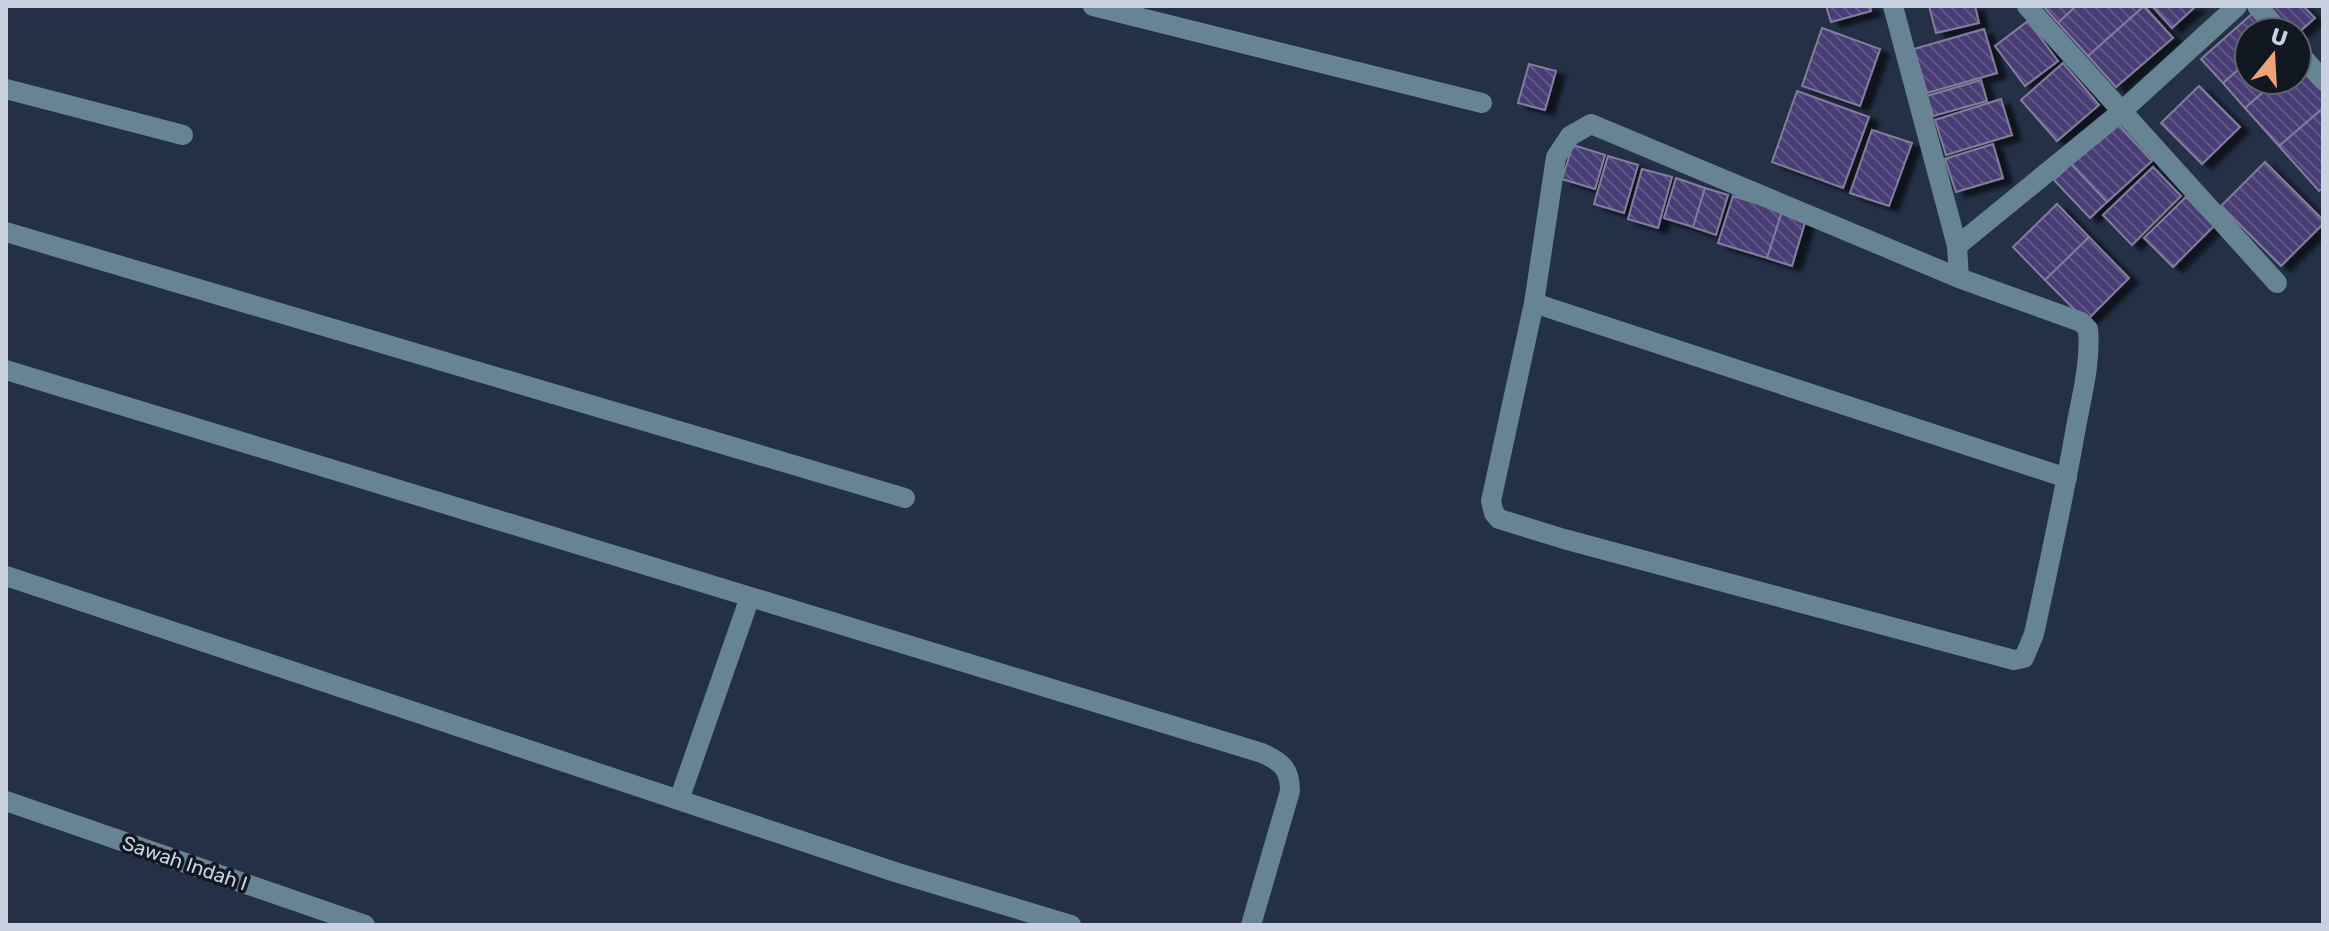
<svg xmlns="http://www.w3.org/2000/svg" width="2329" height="931" viewBox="0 0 2329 931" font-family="Rubik,sans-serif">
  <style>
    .building { fill: url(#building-back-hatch); stroke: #827d9b; stroke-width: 2; filter: url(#shadow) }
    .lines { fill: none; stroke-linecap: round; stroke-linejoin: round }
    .minor { stroke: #678495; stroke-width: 20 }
    .labels { text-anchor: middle; stroke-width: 7; stroke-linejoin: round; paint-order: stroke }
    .street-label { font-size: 20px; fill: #cad2e1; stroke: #121822 }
  </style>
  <defs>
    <pattern id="building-back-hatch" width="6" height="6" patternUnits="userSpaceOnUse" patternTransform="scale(2)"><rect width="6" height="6" fill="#493c74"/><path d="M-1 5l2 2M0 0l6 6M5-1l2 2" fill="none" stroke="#625788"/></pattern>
    <filter id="shadow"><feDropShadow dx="9" dy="5" stdDeviation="2" flood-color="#0009"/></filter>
  </defs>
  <rect width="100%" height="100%" fill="#233046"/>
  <!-- building -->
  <path class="building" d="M1826,6H1870L1871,11L1831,22Z
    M1929,6H1975L1979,23L1936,33Z
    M2043,6H2076L2058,23Z
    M2076,6H2144L2088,56L2058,23Z
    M2144,6L2173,38L2116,87L2088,56Z
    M2152,6H2196L2172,28Z
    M2263,6H2303L2315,18L2297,34V32H2288Z
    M2253,13L2269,32H2249V60L2223,83L2201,59Z
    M2028,21L2058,61L2025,86L1995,46Z
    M1822,28L1880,49L1860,106L1802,86Z
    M1984,29L1997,73L1927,93L1914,49Z
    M2249,60V80H2277L2245,108L2223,83Z
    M2063,63L2099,105L2057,141L2021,100Z
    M2297,63L2323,92V108L2279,146L2245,108L2277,80H2297Z
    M1529,64L1556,71L1545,110L1518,103Z
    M1981,80L1987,101L1933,116L1927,96Z
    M2199,86L2240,127L2202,164L2161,123Z
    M1797,91L1869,117L1843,188L1772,162Z
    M2001,99L2012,135L1946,155L1935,120Z
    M2323,108V188L2319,191L2279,146Z
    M2116,122L2152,161L2107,202L2071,164Z
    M1872,130L1912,143L1889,206L1850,193Z
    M1993,144L2003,178L1956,192L1945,159Z
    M1573,145L1605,155L1595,189L1562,179Z
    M1608,156L1638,165L1624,213L1594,204Z
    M2265,162L2323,220V224L2281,266L2221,206Z
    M2071,164L2107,202L2090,218L2054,180Z
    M2153,167L2181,196L2132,245L2103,215Z
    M1642,169L1672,177L1658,228L1628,219Z
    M1676,178L1705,188L1693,227L1664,218Z
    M1705,188L1728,195L1716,235L1693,227Z
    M1733,196L1782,211L1767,258L1718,243Z
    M2186,197L2214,226L2173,267L2144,238Z
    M2057,204L2089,237L2045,280L2013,247Z
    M1782,211L1806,219L1792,266L1767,258Z
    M2089,237L2129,278L2086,321L2045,280Z"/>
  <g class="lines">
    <!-- minor -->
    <path class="minor" d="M1093,6L1482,103
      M1893,6L1957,246L1959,278
      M2027,6L2277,283
      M2257,6L2280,32
      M2297,51L2323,80
      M6,89L183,135
      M1591,124L1959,278L2081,322L2088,329C2091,361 2082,395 2076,427C2064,496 2049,565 2034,634L2024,658L2014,660L1564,539L1499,519L1494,513L1491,501L1534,303L1556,157L1570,136Z
      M6,232L905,498
      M1957,246L2121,112L2237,6
      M1534,303L2067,478
      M6,370L1262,753C1282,762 1290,769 1290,791L1251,925
      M6,576L895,872L1071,925
      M679,800L750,597
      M6,801L365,925"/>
  </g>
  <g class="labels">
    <!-- street labels -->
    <g class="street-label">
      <text transform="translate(185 863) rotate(19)" y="7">Sawah Indah I</text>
    </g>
  </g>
  <!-- border -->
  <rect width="2329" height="931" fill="none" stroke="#cad2e1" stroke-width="16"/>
  <!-- north arrow -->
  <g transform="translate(2273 56) rotate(18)"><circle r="38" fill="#121822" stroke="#5c626e" stroke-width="2"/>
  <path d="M0-6L14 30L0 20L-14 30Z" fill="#efa377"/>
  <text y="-12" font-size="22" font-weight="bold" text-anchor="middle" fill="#cad2e1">U</text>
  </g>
</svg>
